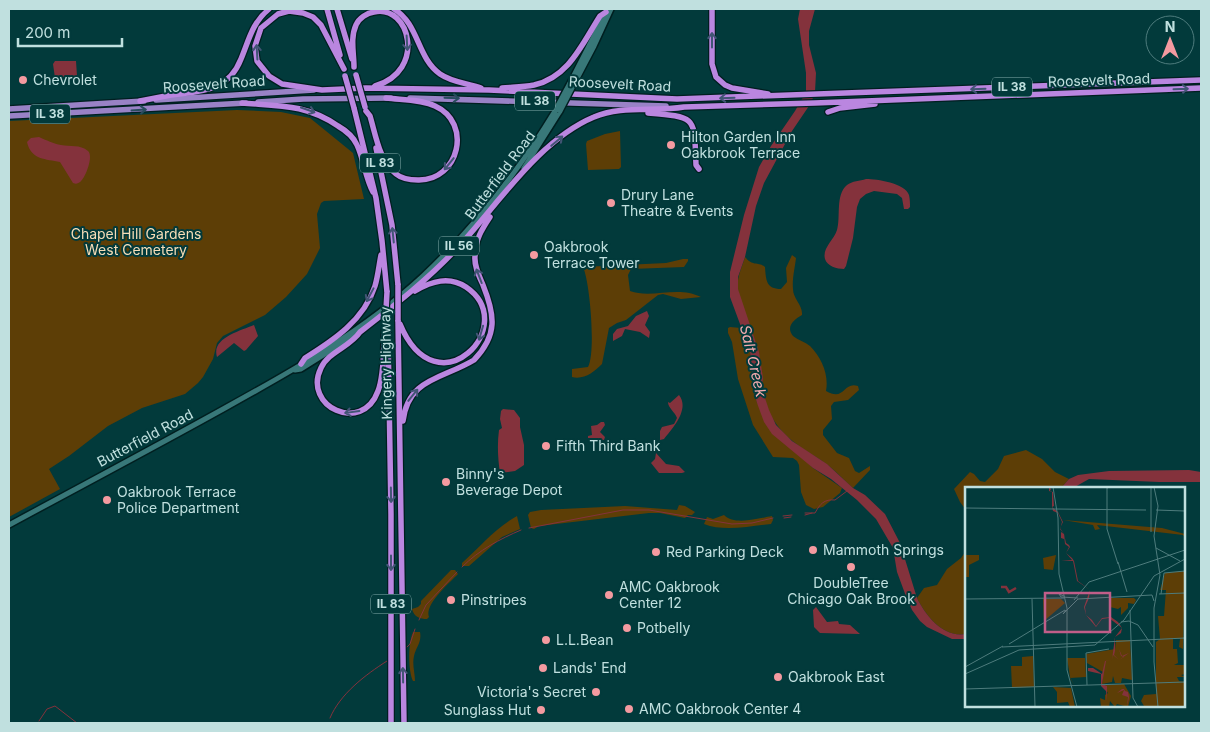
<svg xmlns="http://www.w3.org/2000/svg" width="1210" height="732" viewBox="0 0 1210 732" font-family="Inter,sans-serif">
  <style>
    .green { fill: #5d3e06 }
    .water { fill: #84323c }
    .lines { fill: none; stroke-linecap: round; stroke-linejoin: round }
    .stream { stroke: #84323c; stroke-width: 1 }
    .secondary-casing { stroke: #001f20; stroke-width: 8 }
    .primary-casing { stroke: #001f20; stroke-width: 8 }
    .trunk-casing { stroke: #001f20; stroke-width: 8 }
    .secondary { stroke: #387879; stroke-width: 5 }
    .primary { stroke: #9982c6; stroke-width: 5.5 }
    .trunk { stroke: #ba86e0; stroke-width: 5.5 }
    .secondary-bridge-casing { stroke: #001f20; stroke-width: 8; stroke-linecap: butt }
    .trunk-bridge-casing { stroke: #001f20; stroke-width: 8; stroke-linecap: butt }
    .secondary-bridge { stroke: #387879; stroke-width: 5 }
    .trunk-bridge { stroke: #ba86e0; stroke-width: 5.5 }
    .oneway { stroke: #425575 }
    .oneway2 { stroke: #284c5e }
    .poi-dot { fill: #f49aa0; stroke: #023a3b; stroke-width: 2 }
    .labels { text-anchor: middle; stroke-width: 4; stroke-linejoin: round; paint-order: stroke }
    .shield { fill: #023a3b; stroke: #87aeae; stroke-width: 1 }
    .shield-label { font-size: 12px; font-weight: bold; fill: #c0e0df }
    .poi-label { font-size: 14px; fill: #c0e0df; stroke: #023a3b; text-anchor: start }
    .street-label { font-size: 14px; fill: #c0e0df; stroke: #023a3b }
    .park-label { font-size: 14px; fill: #f7ddb7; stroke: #023a3b }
    .water-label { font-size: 15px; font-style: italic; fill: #f3abae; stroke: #023a3b }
    .inset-river { fill: none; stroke: #84323c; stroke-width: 2.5 }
    .inset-road { fill: none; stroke: #4e7c7d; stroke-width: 1 }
    .view { fill: #c15e89; fill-opacity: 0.15; stroke: #c15e89; stroke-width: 2.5 }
    .inset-edge { fill: none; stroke: #c0e0df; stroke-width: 2.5 }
  </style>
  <rect width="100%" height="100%" fill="#023a3b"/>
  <!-- green -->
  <path class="green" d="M237,110L281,112L310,118L353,153L364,199L324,201L321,203L317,214L320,248L307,274L286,297L265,315L223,336L217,343L213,359L203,377L198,383L185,394L142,408L108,426L69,456L49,469L60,489L9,517V121Z
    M620,131L621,167L619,169L588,170L586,144L587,141L605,134Z
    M792,255L796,258C795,267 792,279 793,289C793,299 803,305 802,315C795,319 785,326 793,336C798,340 805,342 810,346C822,358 829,375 826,391C845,402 843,381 858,386L859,390L848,400L834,402L831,406L832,419L823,430V435L837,453L849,458L855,471L859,473L870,466V470L853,488C844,480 835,470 825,463C808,451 789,442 777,425C759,402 765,377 758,352C753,331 742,311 738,290C736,279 742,267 745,257C753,267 758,261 765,267C766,280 766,289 781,289L787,282L786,268Z
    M683,259H688V261L684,267L631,269L628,275L630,291C652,299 678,285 701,297L681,299L663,294L658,295L626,320L617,323L609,328L602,364C594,372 584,380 572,377V369L588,367C596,353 590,282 583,267L666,263Z
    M730,327L741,328L750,351L757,403L806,461L813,468L842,488L840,493L823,507L814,509L806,505L801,492L799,465L797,461L793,458L773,457L753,425L738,379L732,342L728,333V328Z
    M1026,450L1042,459L1055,472L1069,479L1061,488H966V510L960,502L954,489L970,472L974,474L980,481L985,482L998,469L1004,456Z
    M679,505L685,506L695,512L692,515H688L685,518L660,513H649L539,526L534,529L531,528L528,515L530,512L541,510L625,506L677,510Z
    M724,515C735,526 759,518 772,516L773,520L771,524C750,526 724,532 704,524L707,517L713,519Z
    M517,516L520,529L502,537L469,566H462V563C480,547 495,528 517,516Z
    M966,551V634C943,638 926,616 917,598L924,588L937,585L947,569L961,558Z
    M451,570H455L458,574C449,583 424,605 429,617L427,619C420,619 414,617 412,609L418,607L421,604V601Z
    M413,632H420C422,642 416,647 414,656C412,665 415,673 415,681H413C408,671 408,643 413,632Z"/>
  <!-- water -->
  <path class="water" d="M800,9H815L809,31V45L816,73L815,92L811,103L792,131L764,183L756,206L745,257L738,277V289L759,352L763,378L762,389L769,410L776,425L792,441L827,464L853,488L865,495L885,514L900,543L917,598C926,616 943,638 966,634V639H952L927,627L920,621L912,610L907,599L897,572L893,548L876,519L857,500L831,479L813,468L772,434L764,422L757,403L754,392L750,351L730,297V272L744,215L759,167L771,146L795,111L806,92V73L798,19Z
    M55,61H76L77,76L55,78L53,64Z
    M39,137C46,140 54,144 61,145C70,147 80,144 88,151C94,156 85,179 80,182C77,184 76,184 73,183L60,162C46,159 31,160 27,142L31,138Z
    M866,179C877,179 905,183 909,195C910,199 910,204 910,207L908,209H904L902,198L897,194L874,191L866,194L860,199L857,207L853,238L846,266L844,269C837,269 827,266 825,259C822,248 834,240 837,230C841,217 835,195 847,185C852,181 860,181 866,179Z
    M647,311L649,316L645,325L650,332L649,338L640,332L625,329L622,336L613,341V334L617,329L628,326L636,316Z
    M254,325L258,336L246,350L244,351L234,343L217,357C211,338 240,331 254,325Z
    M679,395C690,409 673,428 664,439L660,440V431L662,427L674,424L677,418C675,412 668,408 668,402L670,403Z
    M503,409L514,410L520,418V427L524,445V465L515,471L500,473C498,460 497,445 499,430L502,428L500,419L501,411Z
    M601,422H604L605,425L600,432L605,437L604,440L588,438V436L592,435L591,426L597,425Z
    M656,453L666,464L679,466L685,472L682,473H659L651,463L655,459Z
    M1189,470L1201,472V482H1159L1089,479L1073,488H1061L1069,479L1078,475L1109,471Z
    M816,607L827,622L838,621L839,624L850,625L860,634L820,633L814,627L813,610Z"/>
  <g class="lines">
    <!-- stream -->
    <path class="stream" d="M805,513H815C820,504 824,499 835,500L847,491
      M805,515L812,513
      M783,516L792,515
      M784,518L791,517
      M529,528L623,510H649L732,524L752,523L773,518
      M462,567C479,550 500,539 521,530
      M419,620L426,605L457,572
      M405,649L410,644L415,629
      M330,718C340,694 365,675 387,661
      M39,721L47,709L55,706L77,723"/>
    <!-- secondary casing -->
    <g class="secondary-casing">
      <path id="secondary" d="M574,84L594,46L611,9
        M569,85L608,9
        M524,168L560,111
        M295,370L301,369L357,334
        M9,525C81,486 153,448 225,408C294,370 365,330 423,276C475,227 518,172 555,111"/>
    </g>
    <!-- primary casing -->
    <g class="primary-casing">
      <path id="primary" d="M410,98L666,106
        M156,100L314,90
        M258,102L303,99L391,98
        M9,109L144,101
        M9,116L246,103"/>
    </g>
    <!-- trunk casing -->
    <g class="trunk-casing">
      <path id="trunk" d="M327,9L340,55
        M337,9L352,59
        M394,9C419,24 417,58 440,74C453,83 468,83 481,88
        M712,9V64L716,77L725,85L732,88L768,94
        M354,67C354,54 350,38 356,25C359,18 367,13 374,12C410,4 427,71 375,86
        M344,69L321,25L313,17L303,13L289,11L278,14L261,28L255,46L257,61L269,76L282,84L322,90L366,88L489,90L677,99L1201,80
        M502,88C513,87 523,87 534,85C569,77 582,44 600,16L606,12
        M140,101C150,99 161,97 171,95C201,91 228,92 241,59C249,40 252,23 269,9
        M242,103C279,106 306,104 338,126C345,130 353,136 357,145C364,160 365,177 373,192
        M354,108L376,198L382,241L387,292
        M366,111L370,116C376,136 379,160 396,174C402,179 410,180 418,180C459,181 473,123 435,106C420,99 402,100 386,98
        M828,112L840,108L875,104
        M648,113C698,117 694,117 696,165L699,169
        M376,148L392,225L398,285
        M398,320L404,723
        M400,324C437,413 522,325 466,287C449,276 432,281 415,291
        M385,327C383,346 385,373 378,391C362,435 302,406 321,368C328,352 350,347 360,332C395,305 430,278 460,245C499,203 539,140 594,117C621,105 654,112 684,107L815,103L1201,88
        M388,330L391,514V723
        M301,364L305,358C334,340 364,320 375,286C378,276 379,265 381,255
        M403,421C408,378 443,379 474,360C498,335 495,315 483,285C479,276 474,266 475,256C475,240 482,229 490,217"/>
    </g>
    <!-- secondary -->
    <use href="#secondary" class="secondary"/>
    <!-- primary -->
    <use href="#primary" class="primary"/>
    <!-- trunk -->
    <use href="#trunk" class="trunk"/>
    <!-- secondary-bridge casing -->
    <g class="secondary-bridge-casing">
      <path id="secondary-bridge" d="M555,111L569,85
        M560,111L574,84"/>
    </g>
    <!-- trunk-bridge casing -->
    <g class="trunk-bridge-casing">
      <path id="trunk-bridge" d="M356,75L365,107
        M345,76L354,108
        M398,285V320
        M385,327L387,292"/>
    </g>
    <!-- secondary-bridge -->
    <use href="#secondary-bridge" class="secondary-bridge"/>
    <!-- trunk-bridge -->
    <use href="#trunk-bridge" class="trunk-bridge"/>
  </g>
  <!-- one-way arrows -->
  <defs><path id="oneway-shaft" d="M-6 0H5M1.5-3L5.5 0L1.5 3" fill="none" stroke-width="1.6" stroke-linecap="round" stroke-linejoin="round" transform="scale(1.25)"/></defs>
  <g class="oneway">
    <use href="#oneway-shaft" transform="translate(712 40) rotate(-90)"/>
    <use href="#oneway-shaft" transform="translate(407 43) rotate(87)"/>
    <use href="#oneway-shaft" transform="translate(257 52) rotate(-93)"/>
    <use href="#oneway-shaft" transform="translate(978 89) rotate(178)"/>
    <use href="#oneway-shaft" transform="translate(1181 89) rotate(-2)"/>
    <use href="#oneway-shaft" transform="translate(727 98) rotate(178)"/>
    <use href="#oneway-shaft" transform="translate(308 110) rotate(19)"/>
    <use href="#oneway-shaft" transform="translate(557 141) rotate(-40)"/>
    <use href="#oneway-shaft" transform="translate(449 164) rotate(129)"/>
    <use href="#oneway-shaft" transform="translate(393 235) rotate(-96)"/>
    <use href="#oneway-shaft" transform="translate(479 276) rotate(-111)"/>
    <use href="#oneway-shaft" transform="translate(370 295) rotate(118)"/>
    <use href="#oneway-shaft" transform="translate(481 333) rotate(106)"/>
    <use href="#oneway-shaft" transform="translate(413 395) rotate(-51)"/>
    <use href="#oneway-shaft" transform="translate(352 412) rotate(172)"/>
    <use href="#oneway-shaft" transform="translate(391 495) rotate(89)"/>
    <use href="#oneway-shaft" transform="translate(391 563) rotate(90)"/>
    <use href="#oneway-shaft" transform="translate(403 675) rotate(-91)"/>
  </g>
  <g class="oneway2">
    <use href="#oneway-shaft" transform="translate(452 98) rotate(2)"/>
    <use href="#oneway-shaft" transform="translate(139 110) rotate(-4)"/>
  </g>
  <!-- markers -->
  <g class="poi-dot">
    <circle cx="23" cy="80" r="5"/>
    <circle cx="671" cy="145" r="5"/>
    <circle cx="611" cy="203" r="5"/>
    <circle cx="534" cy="255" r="5"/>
    <circle cx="546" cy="446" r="5"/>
    <circle cx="446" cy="482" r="5"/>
    <circle cx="107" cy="500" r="5"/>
    <circle cx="813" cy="550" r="5"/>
    <circle cx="656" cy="552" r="5"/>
    <circle cx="851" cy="567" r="5"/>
    <circle cx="609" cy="595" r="5"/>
    <circle cx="451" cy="600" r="5"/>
    <circle cx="627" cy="628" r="5"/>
    <circle cx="546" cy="640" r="5"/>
    <circle cx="543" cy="668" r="5"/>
    <circle cx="778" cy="677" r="5"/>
    <circle cx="596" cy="692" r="5"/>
    <circle cx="629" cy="709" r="5"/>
    <circle cx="541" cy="710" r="5"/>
  </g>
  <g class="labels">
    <!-- shield labels -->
    <g class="shield">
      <rect x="992" y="77.5" width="40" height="19" rx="4"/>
      <rect x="515" y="91.5" width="40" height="19" rx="4"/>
      <rect x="30" y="104.5" width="40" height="19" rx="4"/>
      <rect x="360" y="153.5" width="40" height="19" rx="4"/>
      <rect x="439" y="236.5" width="40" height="19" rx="4"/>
      <rect x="371" y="594.5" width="40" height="19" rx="4"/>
    </g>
    <g class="shield-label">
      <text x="1012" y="91">IL 38</text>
      <text x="535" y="105">IL 38</text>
      <text x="50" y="118">IL 38</text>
      <text x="380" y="167">IL 83</text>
      <text x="459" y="250">IL 56</text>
      <text x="391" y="608">IL 83</text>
    </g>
    <!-- poi labels -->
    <g class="poi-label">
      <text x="33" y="85">Chevrolet</text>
      <text x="681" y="142">Hilton Garden Inn<tspan x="681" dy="16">Oakbrook Terrace</tspan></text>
      <text x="621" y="200">Drury Lane<tspan x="621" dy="16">Theatre &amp; Events</tspan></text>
      <text x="544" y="252">Oakbrook<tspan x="544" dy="16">Terrace Tower</tspan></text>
      <text x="556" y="451">Fifth Third Bank</text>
      <text x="456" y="479">Binny's<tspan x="456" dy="16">Beverage Depot</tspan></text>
      <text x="117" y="497">Oakbrook Terrace<tspan x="117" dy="16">Police Department</tspan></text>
      <text x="823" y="555">Mammoth Springs</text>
      <text x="666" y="557">Red Parking Deck</text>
      <text x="851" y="588" text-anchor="middle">DoubleTree<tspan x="851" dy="16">Chicago Oak Brook</tspan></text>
      <text x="619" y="592">AMC Oakbrook<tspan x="619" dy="16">Center 12</tspan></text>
      <text x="461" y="605">Pinstripes</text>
      <text x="637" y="633">Potbelly</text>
      <text x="556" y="645">L.L.Bean</text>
      <text x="553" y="673">Lands' End</text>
      <text x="788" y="682">Oakbrook East</text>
      <text x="586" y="697" text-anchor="end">Victoria's Secret</text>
      <text x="639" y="714">AMC Oakbrook Center 4</text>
      <text x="531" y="715" text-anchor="end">Sunglass Hut</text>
    </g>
    <!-- street labels -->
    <g class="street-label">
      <text transform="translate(1099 80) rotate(-2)" y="5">Roosevelt Road</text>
      <text transform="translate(214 84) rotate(-4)" y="5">Roosevelt Road</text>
      <text transform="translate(620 84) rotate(3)" y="5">Roosevelt Road</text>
      <text transform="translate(500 175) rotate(-53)" y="5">Butterfield Road</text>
      <text transform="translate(386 363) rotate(-91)" y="5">Kingery Highway</text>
      <text transform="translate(145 438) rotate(-28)" y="5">Butterfield Road</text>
    </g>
    <!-- park labels -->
    <g class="park-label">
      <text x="136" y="239">Chapel Hill Gardens<tspan x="136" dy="16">West Cemetery</tspan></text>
    </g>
    <!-- water labels -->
    <g class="water-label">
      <text transform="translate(753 361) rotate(77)" y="5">Salt Creek</text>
    </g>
  </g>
  <!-- overview -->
  <g transform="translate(965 487)">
    <rect width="220" height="220" fill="#023a3b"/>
    <path d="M98,33L197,41L220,47V51L218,48L132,38L135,42L130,43L128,38ZM0,68H14V73L4,78V90H0ZM91,68L88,83L79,82L78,71ZM220,84L218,162L214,160L215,152L208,151V162H212L213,176L209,178H219L220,171V187L216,188L220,190H212L214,194L220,195V220L179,219L176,214L179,208L191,207V155L195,152L193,129H199L201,103H195L200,86ZM145,111H169L171,113L169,117L163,116V121L156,128V120L153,122L145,120ZM78,112H96L100,116L79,134ZM151,153H165L167,193L157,191L156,196H150L148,189L147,195L137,197L138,185L122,176L121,167L150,162ZM68,169L69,200L47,201L46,179H57V170ZM102,171H120L121,190L105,191L109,198L105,190ZM159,197L166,209L163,220L152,217L150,220L145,214L144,220H136L135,211L140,213V208L143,206L137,198ZM88,200L106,201L110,220H105L103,215L92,216V205Z" fill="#5d3e06"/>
    <path d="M84,0L86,2L85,4L88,5L89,19L87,20L93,25L98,35L95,41L99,47L101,56L104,58L105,60L101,66L107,71L109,74L113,94L125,103L124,111L120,120L121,128L127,133L131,139L137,131L146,130L153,135L157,141L156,146L150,150V164L149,168L154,173L159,170L156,169L154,162L157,169L164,166L154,173L148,168L147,173L141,174L137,197L142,199V214L153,213L152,206L157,202H159L160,204L163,205L164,210L162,220L163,210L157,208L159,203L152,206L153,213L142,214L141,204L136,199V187L123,184V181H128L137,187L140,174L147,173L150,150L157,141L144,131L137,132L131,140L121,128L119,120L125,103L112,94L108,74H96L107,73L101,66L104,60L100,57L99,48V52L96,51V45L99,47L95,42L97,35L93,26L88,24L87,20V5L84,4Z" fill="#84323c"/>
    <path class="inset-river" d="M36,100H41L44,105L51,101"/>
    <path class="inset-road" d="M88,0L93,31L94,87L102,121V183L112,220M145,0L142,1V42L153,77M189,0L193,19L189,49L195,88L189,121V175L193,220M0,21L181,23M191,23L220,24M186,45V0M191,61L215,74M153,75L162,105M194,107L220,106M196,107L199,86L220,84M99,109L94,107L96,110L113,111M0,112L99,111M67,112L70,220M109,113L124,95L220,63M101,123L98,127L113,112L187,108L189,114M165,123L168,211L173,220M156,135L164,134L173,138L188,160M44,157L100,123M37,160L220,151M0,180L38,159M0,187L54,163L130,158L159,133L189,89L220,72M122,198L121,166L144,162M0,202L220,195"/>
    <path class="view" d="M80,106H145V145H80Z"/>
    <rect width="220" height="220" class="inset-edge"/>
  </g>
  <!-- border -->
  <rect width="1210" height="732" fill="none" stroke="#c0e0df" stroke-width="20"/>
  <!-- north arrow -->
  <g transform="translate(1170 40)"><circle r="24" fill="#023a3b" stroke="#4e7c7d"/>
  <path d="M0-4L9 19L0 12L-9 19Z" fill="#f49aa0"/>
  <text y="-8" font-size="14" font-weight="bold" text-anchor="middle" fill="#c0e0df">N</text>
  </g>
  <!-- scale -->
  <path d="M18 38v8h104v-8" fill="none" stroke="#c0e0df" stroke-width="2.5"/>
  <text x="25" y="38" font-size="15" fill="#c0e0df" stroke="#023a3b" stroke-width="4" paint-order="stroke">200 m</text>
</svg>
